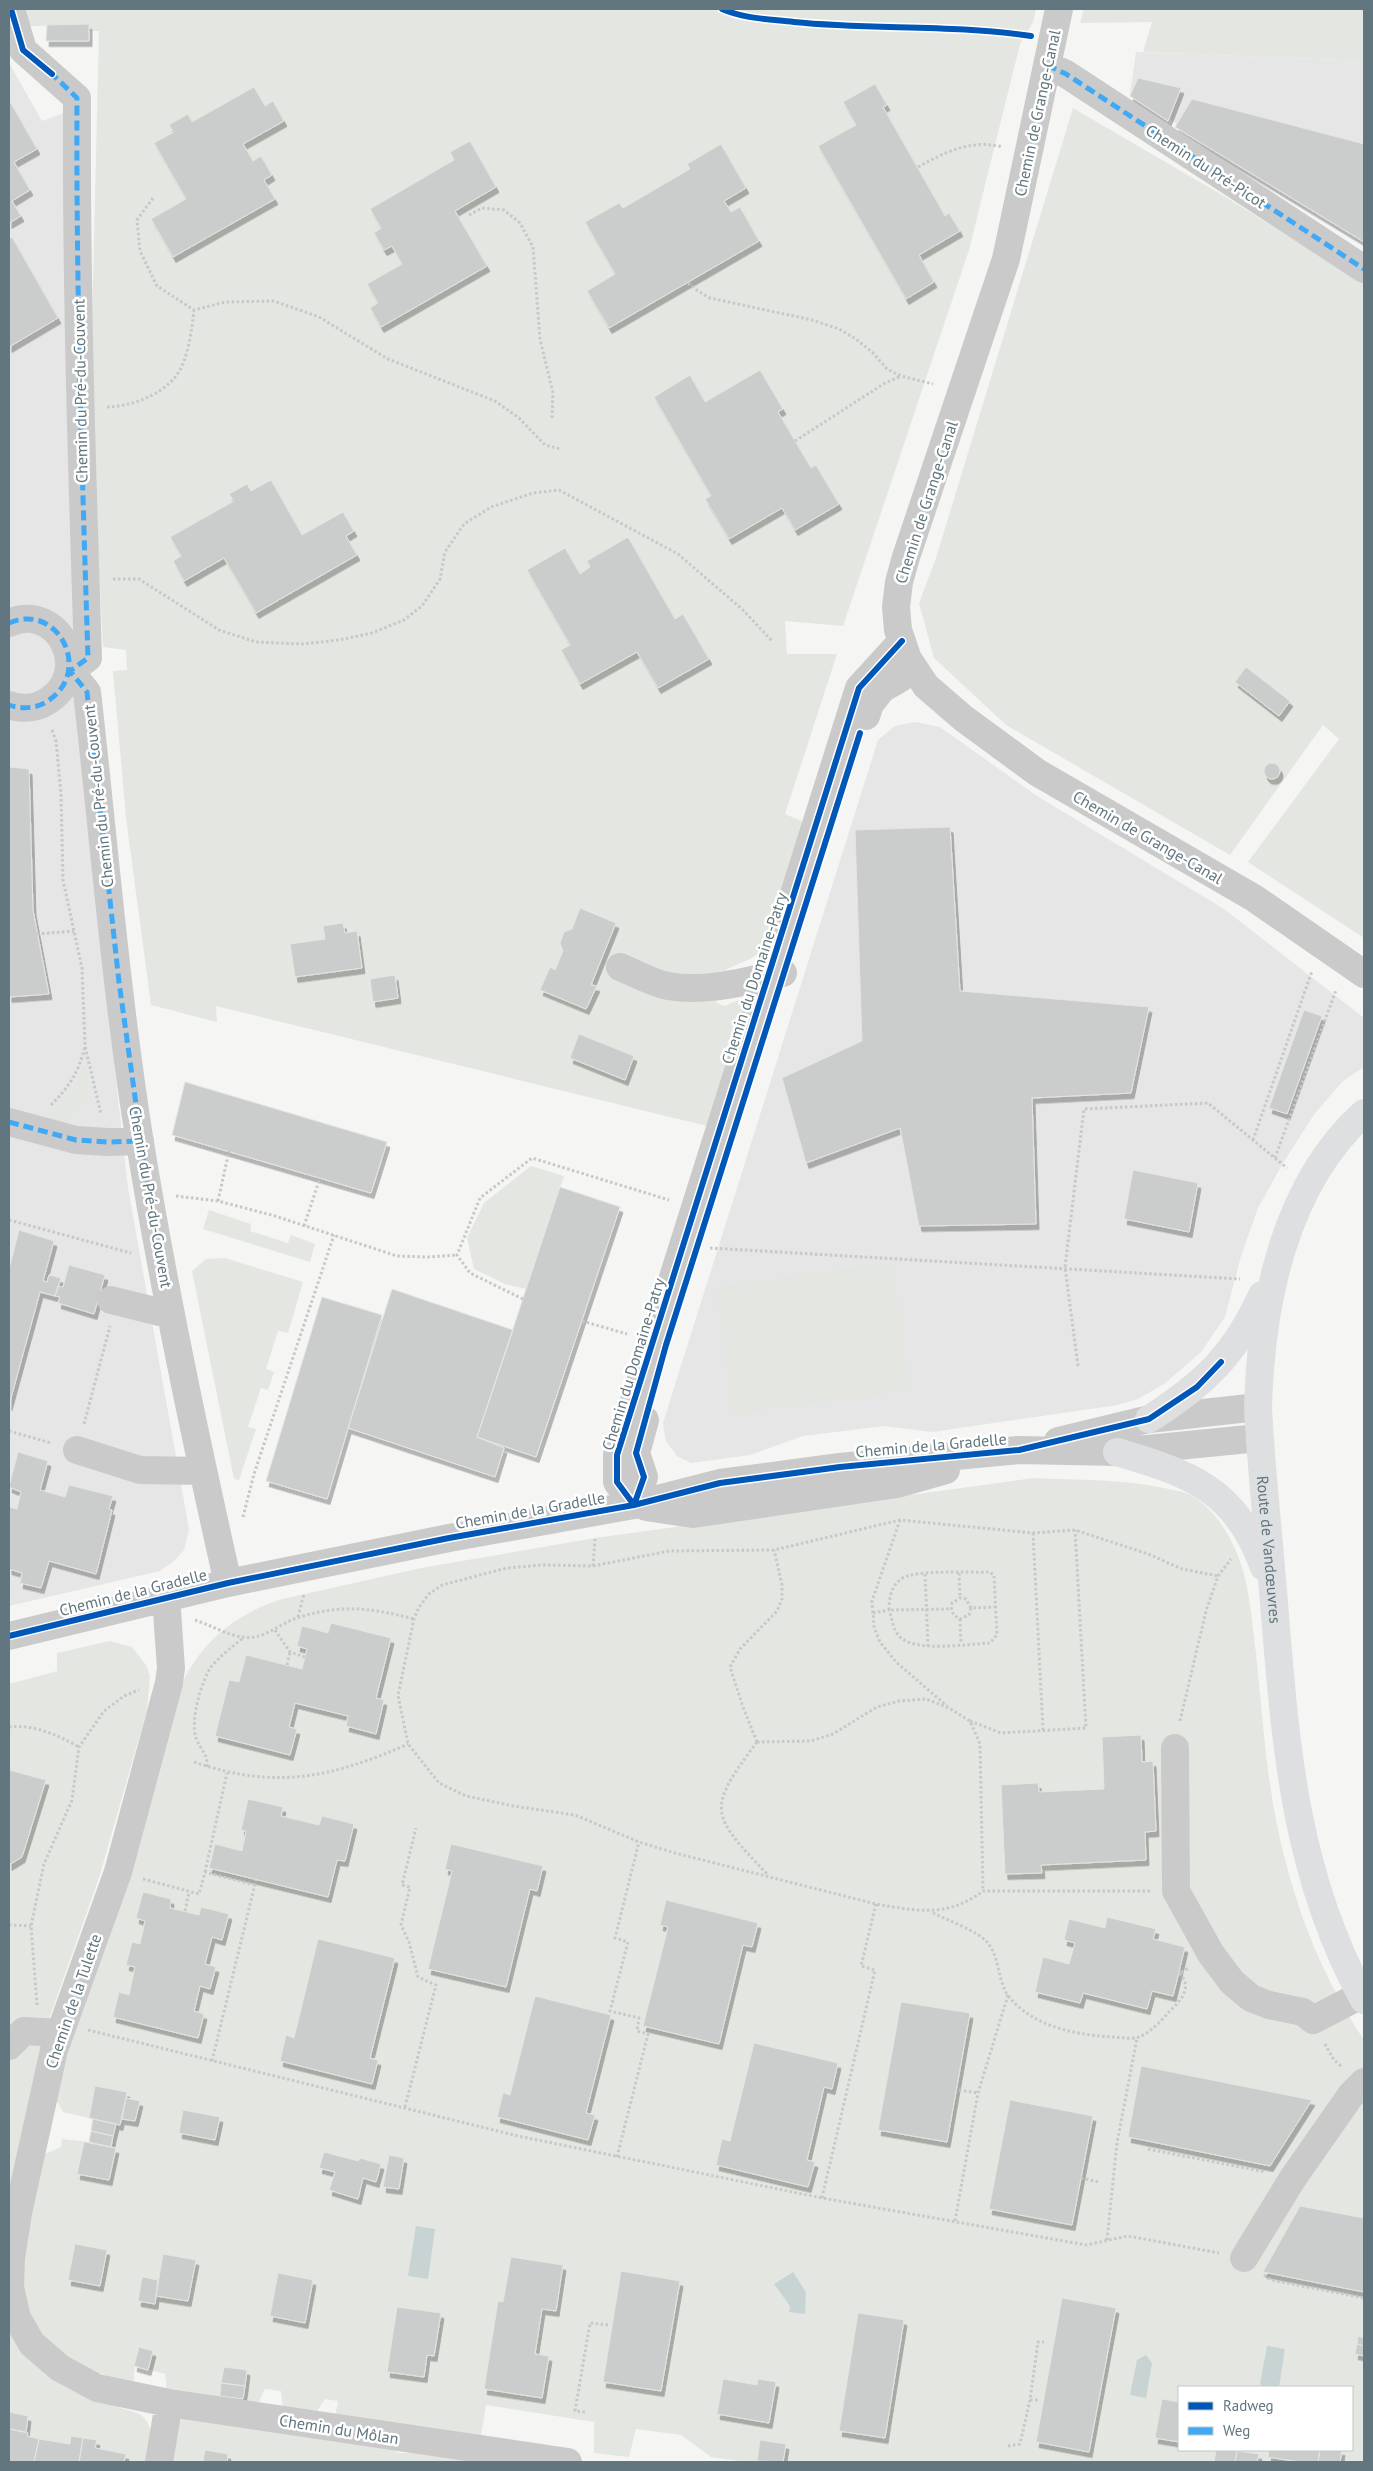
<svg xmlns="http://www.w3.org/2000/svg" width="1373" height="2471" viewBox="0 0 1373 2471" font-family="'PT Sans',sans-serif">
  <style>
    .built { fill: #e5e6e5 }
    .green { fill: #e4e7e1; fill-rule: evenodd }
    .water { fill: #c8d3d4 }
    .building { fill: #cbcdcd; stroke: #e4e4e4; filter: url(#shadow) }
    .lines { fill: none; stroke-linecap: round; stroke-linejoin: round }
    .path { stroke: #c6c8c9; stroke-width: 3; stroke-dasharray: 2.5 2.5; stroke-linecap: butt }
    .minor { stroke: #cacacb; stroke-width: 28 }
    .major { stroke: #dedfe0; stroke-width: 28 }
    .quiet { stroke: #3fa9f5; stroke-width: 5; stroke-dasharray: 10 5; stroke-linecap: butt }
    .cycleway-casing { stroke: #fff; stroke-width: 9 }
    .cycleway { stroke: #0057b8; stroke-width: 6 }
    .labels { text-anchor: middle; stroke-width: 5; stroke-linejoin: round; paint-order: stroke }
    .street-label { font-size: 16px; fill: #61767e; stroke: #fff }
  </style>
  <defs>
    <filter id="shadow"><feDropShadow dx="3" dy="5.5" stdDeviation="0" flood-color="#0004"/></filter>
  </defs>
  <rect width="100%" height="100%" fill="#f5f5f4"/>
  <!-- built -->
  <path class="built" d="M1136,52L1364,61V243L1130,94Z
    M9,63L42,121L69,111L77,728L128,1188L189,1529L184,1550L174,1561L160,1571L9,1606Z
    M915,722L940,727L1037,796L1224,909L1364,1018V1067L1343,1081L1315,1113L1283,1163L1258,1208L1241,1256L1225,1317L1201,1352L1164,1384L1138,1399L1118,1405L932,1432L884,1426L803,1436L750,1455L691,1463L677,1456L666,1441L663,1423L878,740L895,726Z"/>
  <!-- green -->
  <path class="green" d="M9,9H1036L1033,22L1020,44L969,250L843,626L785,621L787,654H837L785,814L808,824L768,947L750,959L727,969L716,1003L725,1006L754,993L711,1127L216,1006L217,1022L151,1005L126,818L113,671L127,670L126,650L103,647L90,407L99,31H88V24L9,27Z
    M1084,9H1364V61L1143,52L1152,22L1080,23Z
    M1073,108L1229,199L1364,284V938L1248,862L1339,739L1323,725L1230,855L1006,725L934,658L919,603L936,558Z
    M83,1067H85L90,1086L75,1114L65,1126L51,1120L48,1112L68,1093Z
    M531,1166L564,1176L526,1289L505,1284L474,1269L467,1238L484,1203Z
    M209,1210L251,1224L250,1231L288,1243L291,1235L315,1244L310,1262L203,1229Z
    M225,1258L303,1282L288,1333L278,1331L266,1369L274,1372L268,1390L261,1388L248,1427L256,1429L239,1480L234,1479L192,1271L206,1259Z
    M893,1262L910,1391L733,1415L715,1286Z
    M1034,1478C1079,1480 1125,1479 1169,1489C1177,1491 1187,1492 1194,1497C1220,1514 1236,1545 1244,1574C1250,1597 1252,1622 1255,1645C1262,1705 1265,1766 1277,1825C1293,1902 1320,1974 1364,2040V2462H746L711,2457L681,2435L636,2429L629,2457L594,2453V2422L486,2405L481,2436L335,2417L338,2401L325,2399L315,2414L283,2409L281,2391L265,2389L257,2406L167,2392L165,2374L135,2366L133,2384C91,2372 42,2354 26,2308C24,2302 21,2296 21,2290C20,2250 37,2194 45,2154L61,2147L62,2139L89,2142L93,2119L63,2112L56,2100L68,2047L184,1679C206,1638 238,1613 282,1599L421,1568L595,1538ZM1179,2387H1352V2450H1179Z
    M110,1641L132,1647L146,1665L150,1676L147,1710L99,1878L45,2030L12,2186L9,2185V1684L57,1671V1653Z
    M9,2330L92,2399L140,2414L147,2421L152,2433L146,2462H9Z
    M187,2416L392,2447L398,2453H423L483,2462H170L177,2423Z"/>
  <!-- water -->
  <path class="water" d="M416,2226L435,2229L428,2279L408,2276Z
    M793,2272L806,2292L805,2314L789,2312L790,2306L774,2284Z
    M1267,2346L1285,2349L1279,2387H1264L1260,2384Z
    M1146,2355L1152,2363L1146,2398L1130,2395L1137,2360Z"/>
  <!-- building -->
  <path class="building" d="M89,24V41H46L47,25Z
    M1138,78L1181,88L1168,121L1130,96Z
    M875,84L887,105L883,107L945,216L949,213L960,231L919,255L934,282L906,299L818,146L856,125L843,102Z
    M254,87L265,106L273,101L284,121L243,144L253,161L261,156L272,175L264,180L275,199L173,257L151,219L186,199L154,143L174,132L169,125L188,114L192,122Z
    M1192,99L1364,144V242L1175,127Z
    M9,100L37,149L14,162L30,190L12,201L21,216L9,223Z
    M470,141L496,187L455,211L487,266L381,327L370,308L378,303L367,284L402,264L392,246L384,250L374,233L381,228L370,209L454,160L450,152Z
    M721,144L746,188L724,201L731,212L740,207L759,241L609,328L587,291L615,274L585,222L619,203L623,208L690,169L687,164Z
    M12,237L58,318L9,347V239Z
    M760,370L783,409L778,412L795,441L811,468L816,465L839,504L795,530L782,508L729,539L705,499L711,496L654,397L690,375L705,402Z
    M271,480L302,535L343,512L354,531L346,536L357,555L256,613L224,558L184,581L173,561L181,556L170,537L234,501L229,494L247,484L251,491Z
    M628,537L675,619L683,614L709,659L658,688L637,652L580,684L561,650L570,645L527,570L565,548L580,574L590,567L587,561Z
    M1246,667L1290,701L1279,716L1235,682Z
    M1264 771a8 8 0 1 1 16 0a8 8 0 1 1-16 0Z
    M9,767L29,769L33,910L49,994L9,997Z
    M950,827L960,991L1149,1007L1131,1093L1032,1098L1036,1224L919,1226L900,1128L806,1163L782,1078L862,1041L855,830Z
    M580,908L616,923L591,985L597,986L586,1009L540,990L550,967L555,970L563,951L560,943L564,932L572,929Z
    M343,923L345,933L357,931L362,968L295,977L290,944L325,939L323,926Z
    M395,975L398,998L373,1002L370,979Z
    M1304,1010L1322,1016L1287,1114L1269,1108Z
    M579,1034L634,1056L625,1080L570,1058Z
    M185,1082L387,1142L371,1193L172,1135Z
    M1133,1170L1198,1183L1189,1232L1124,1219Z
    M560,1187L620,1207L536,1457L477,1437Z
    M19,1230L54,1241L43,1281L47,1282L49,1275L61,1278L55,1296L40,1292L9,1405V1269Z
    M69,1265L105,1275L94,1314L58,1303L60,1297L55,1296L58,1286L63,1287Z
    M392,1289L513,1330L477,1437L504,1448L495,1477L348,1428Z
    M322,1297L382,1315L327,1499L266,1481Z
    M18,1452L48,1461L40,1490L65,1497L69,1485L113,1496L109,1509L112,1510L96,1574L49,1561L41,1588L20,1583L22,1573L9,1569V1507L17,1509L21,1492L9,1487Z
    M331,1623L391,1638L376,1698L384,1700L376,1734L346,1726L348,1716L295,1703L289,1727L297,1729L290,1755L215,1736L229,1680L239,1682L246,1655L302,1669L307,1649L297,1646L302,1626L328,1633Z
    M1141,1735L1142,1762L1153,1761L1156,1831L1145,1832L1146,1860L1041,1865L1042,1873L1005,1874L1001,1785L1038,1783L1039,1792L1104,1789L1102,1737Z
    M9,1770L46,1780L22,1857L9,1865Z
    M248,1799L283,1807L281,1816L319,1825L322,1816L354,1824L345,1861L337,1860L328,1897L209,1868L215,1844L242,1851L246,1831L241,1830Z
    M451,1844L543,1866L537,1891L530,1889L506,1987L428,1969L452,1871L445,1869Z
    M143,1892L171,1899L170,1908L199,1915L201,1907L229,1914L222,1940L212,1937L205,1964L216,1967L210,1989L200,1986L194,2011L204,2014L198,2038L113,2017L119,1992L129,1995L135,1967L126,1965L132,1942L140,1944L145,1921L136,1918Z
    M666,1900L758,1923L752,1947L743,1945L719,2044L643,2026L668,1927L660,1925Z
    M1107,1917L1156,1929L1153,1939L1185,1947L1173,1996L1152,1991L1147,2009L1083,1993L1080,2003L1035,1992L1043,1957L1069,1964L1075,1943L1064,1940L1069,1919L1105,1928Z
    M318,1939L395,1958L370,2058L378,2060L372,2084L280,2061L286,2035L294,2038Z
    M535,1996L611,2015L586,2113L595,2115L588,2140L497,2117L503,2093L510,2095Z
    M901,2002L970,2013L947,2142L878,2130Z
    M754,2043L838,2063L832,2089L824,2087L807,2160L815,2162L808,2187L716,2165L722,2139L730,2141Z
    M1141,2066L1312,2100L1270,2166L1128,2137Z
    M95,2086L127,2092L120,2125L89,2118Z
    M126,2098L140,2101L135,2121L122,2119Z
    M1010,2100L1093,2116L1072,2225L989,2209Z
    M183,2110L220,2117L215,2140L179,2133Z
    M93,2119L116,2124L113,2136L91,2131Z
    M91,2131L113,2136L111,2147L89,2142Z
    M84,2142L116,2148L109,2180L77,2174Z
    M324,2152L358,2161L360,2158L381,2164L376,2182L363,2178L358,2199L329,2190L335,2172L319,2168Z
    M389,2155L404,2158L399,2189L383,2187Z
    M1300,2206L1364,2218V2292L1263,2272Z
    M75,2244L107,2250L100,2286L68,2280Z
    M163,2254L196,2260L188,2301L156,2296Z
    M511,2257L563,2265L556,2311L542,2309L535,2354L549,2356L542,2398L484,2389L498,2301L503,2302Z
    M621,2271L680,2281L661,2391L603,2382Z
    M278,2273L313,2280L305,2323L270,2316Z
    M142,2277L158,2280L155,2304L138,2301Z
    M1062,2298L1116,2308L1089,2452L1036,2442Z
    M397,2307L441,2313L434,2356L427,2355L424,2377L387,2372Z
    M858,2313L904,2320L885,2438L839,2431Z
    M1358,2336L1364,2338V2346L1357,2344Z
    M1357,2344L1364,2346V2356L1355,2354Z
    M139,2347L153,2351L148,2370L134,2366Z
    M224,2367L247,2370L245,2386L221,2383Z
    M723,2379L757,2385L758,2379L776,2382L769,2423L717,2414Z
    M221,2383L245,2386L243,2399L220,2396Z
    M1162,2399L1179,2402V2442L1155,2438Z
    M9,2412L28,2416L26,2432L9,2429Z
    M9,2429L28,2433L27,2436L39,2439L34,2462H9Z
    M71,2436L83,2438L79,2462H34L39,2439L70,2444Z
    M83,2438L97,2440L95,2448L126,2454L124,2462H79Z
    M760,2440L786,2444L783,2462L757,2461Z
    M205,2450L228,2454L227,2462H203Z
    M1216,2450L1237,2451L1235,2462H1214Z
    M1269,2450H1320L1318,2462H1300L1268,2457Z
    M1320,2450H1342L1340,2462H1318Z
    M1237,2451L1259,2454L1257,2462H1235Z"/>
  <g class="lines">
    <!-- path -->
    <path class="path" d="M918,167C945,152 971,139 1003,147
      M153,198L137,220L140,251L157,286L194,310L225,302L274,301L319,317L388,359L495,401L519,418L545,445L560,449
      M469,215L482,208L504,210L520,223L533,247L540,339L553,393L552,418
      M688,283L698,291L710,298L812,320L839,329L856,339L873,353L887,369L901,376L933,384
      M107,407C132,406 160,396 176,376C188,361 192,328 194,310
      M795,441L885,383L901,376
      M113,579H139L219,630L256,642L302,644L339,640L372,633L404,620L422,606L440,579L445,552L464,524L491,507L533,493L559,490L678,554L743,610L772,641
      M52,730L56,741L61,794L63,880L82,968L85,1046L101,1114
      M37,934L74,931
      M51,1105C70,1086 78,1073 85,1047
      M1253,1140L1312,971
      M1275,1158L1336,990
      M176,1196L218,1201L275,1216L397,1256L428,1257L457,1255
      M218,1201L229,1151
      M9,1220L131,1253
      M304,1226L320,1178
      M710,1248L1240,1279
      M523,1299L470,1273L457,1255L480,1198L532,1158L669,1200
      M582,1321L627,1334
      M1078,1366L1065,1267L1084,1109L1208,1103L1287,1168
      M84,1424L110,1326
      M9,1431L51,1443
      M243,1517L254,1474L334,1235
      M900,1520L872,1601L874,1627L880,1642L896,1662L947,1706
      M1033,1533L1043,1730
      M593,1566L595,1539
      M959,1573L960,1598
      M925,1574L928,1646
      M971,1608L966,1599L960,1598L952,1603C950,1611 953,1615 960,1619L969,1615L971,1608L995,1607
      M873,1613L889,1610C892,1618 893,1629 899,1636C914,1653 967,1644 990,1643L997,1635L994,1575L989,1572C970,1573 916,1569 901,1579C891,1586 889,1599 889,1610L950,1609
      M298,1617L304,1594
      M960,1619L961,1644
      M195,1620C210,1625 227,1635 242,1637C264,1641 281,1622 300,1617C342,1604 372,1608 414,1619
      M275,1630L290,1652L305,1657
      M287,1665L290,1652
      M970,1721L1001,1733L1086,1728L1075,1530
      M1180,1721L1206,1611L1218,1576L1231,1559
      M9,1727C33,1724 58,1735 79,1747
      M757,1742L811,1741L833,1734L877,1707L899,1701L926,1699L949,1708L970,1721L980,1744L983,1891
      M757,1742L743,1707L730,1667L740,1649L777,1611L782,1599V1585L774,1550
      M757,1742C706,1810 710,1814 768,1875
      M194,1762C275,1790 331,1778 408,1744
      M207,1767C208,1754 200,1749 196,1738C190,1721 201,1682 211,1667C220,1656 232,1647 243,1638
      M205,1872L227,1773
      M143,1879L199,1894L205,1872L255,1885
      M1150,1891H983C947,1918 917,1911 876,1904L675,1853L639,1842L575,1815L513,1806L466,1796L439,1783L408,1744L398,1695L414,1619L419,1607L429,1594L442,1585L507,1568L542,1565L593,1566L669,1551L774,1550L900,1520L1033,1533L1075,1530L1148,1554L1182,1569L1218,1576
      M185,1911L189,1892
      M933,1913C946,1919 978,1932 986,1941C1000,1955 997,1981 1009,1997C1034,2027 1076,2035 1113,2037C1120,2037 1128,2039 1135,2038C1147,2036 1160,2022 1168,2013C1180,2001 1194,1988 1179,1973L1189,1968
      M9,1925L31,1926
      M37,2005L31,1926L44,1864L72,1800L79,1747L104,1711L124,1696L139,1690
      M88,2030L518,2136L822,2198L1086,2245L1128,2236L1219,2253
      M1325,2044L1334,2060L1342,2067
      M212,2061L256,1880
      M959,2090L978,2093
      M405,2107L436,1985L418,1977L409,1942L401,1925L410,1887L402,1885L416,1828
      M1148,2149L1266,2172
      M617,2157L648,2034L637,2031L639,2018L610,2011L628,1942L615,1938L639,1842
      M1081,2178L1099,2182
      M822,2198L875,1970L861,1966L876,1904
      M955,2221L978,2093L1008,1995
      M1107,2240L1117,2143L1137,2038
      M1264,2275L1271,2280L1364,2298
      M1030,2400H1038
      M585,2412L575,2411L590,2323L608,2325
      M1008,2446L1020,2444L1030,2400L1038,2342H1044"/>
    <!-- minor -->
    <path class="minor" d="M11,9L23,50L77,98C76,285 82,471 88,658L70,671L87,692C104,842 116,993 140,1143C164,1291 195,1437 228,1583
      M1059,9L1006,259L906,557L899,582L896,607L898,630L908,659L926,686L963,718L1038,773L1254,898L1364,974
      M1047,65L1066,74L1364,269
      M9,623C58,601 95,673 46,702C35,709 20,709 9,705
      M866,716L870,704L882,689L901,678L908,659
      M620,967C635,973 652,983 668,986C706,993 746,981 783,973
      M9,1122L76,1140L108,1142L140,1141
      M111,1300L171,1315
      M1058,1441L1149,1419L1258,1407
      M77,1450L140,1470L202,1471
      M634,1505L617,1482V1455L859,688L902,641
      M634,1505L644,1477L636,1453L645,1420
      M646,1507L693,1514L897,1484L946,1470
      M166,1597L171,1668L169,1683L118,1872L54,2050L18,2213L11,2258L10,2287L17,2318L32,2344L60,2368L97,2388L169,2403L568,2462
      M9,1636L228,1583L449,1538L634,1505L720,1483L840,1467L1019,1450L1117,1452L1259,1438
      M1175,1748L1176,1891L1211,1954L1232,1982L1251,1998L1269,2005L1303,2012L1313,2020L1361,1995
      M9,2046L24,2031L60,2033
      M1244,2258L1293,2178L1351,2095L1364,2082
      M159,2462L169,2403"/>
    <!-- major -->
    <g class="major">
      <path id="s1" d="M1364,1113C1284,1185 1261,1304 1258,1407C1261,1468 1268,1529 1273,1591C1285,1735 1292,1870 1364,2000"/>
      <path d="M1149,1419C1203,1385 1235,1355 1262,1295"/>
      <path d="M1117,1452C1191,1474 1235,1489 1264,1567"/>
    </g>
    <!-- quiet -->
    <path class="quiet" d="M1047,65L1066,74L1364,269
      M50,72L77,98C76,285 82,471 88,658L70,671L87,692L119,982L148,1190
      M9,623C58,601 95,673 46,702C35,709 20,709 9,705
      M9,1122L76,1140L108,1142L140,1141"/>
    <!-- cycleway casing -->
    <g class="cycleway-casing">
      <path id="cycleway" d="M11,9L23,50L52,74
        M722,9C745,19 769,19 794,22C872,30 953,24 1031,36
        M634,1505L617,1482V1455L859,688L902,641
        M634,1505L644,1477L636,1453L666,1345L860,733
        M9,1636L228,1583L449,1538L634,1505L720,1483L840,1467L1019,1450L1149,1419L1197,1387L1221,1362"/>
    </g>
    <!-- cycleway -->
    <use href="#cycleway" class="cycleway"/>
  </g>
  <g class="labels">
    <!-- street labels -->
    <g class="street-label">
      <text transform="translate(1037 113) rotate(-78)" y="6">Chemin de Grange-Canal</text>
      <text transform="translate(1206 166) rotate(33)" y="6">Chemin du Pré-Picot</text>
      <text transform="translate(80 391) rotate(-91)" y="6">Chemin du Pré-du-Couvent</text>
      <text transform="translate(926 502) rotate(-72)" y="6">Chemin de Grange-Canal</text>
      <text transform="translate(98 796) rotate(-96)" y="6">Chemin du Pré-du-Couvent</text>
      <text transform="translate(1148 837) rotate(30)" y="6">Chemin de Grange-Canal</text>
      <text transform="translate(754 978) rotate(-72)" y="6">Chemin du Domaine-Patry</text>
      <text transform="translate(151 1197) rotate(80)" y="6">Chemin du Pré-du-Couvent</text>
      <text transform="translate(633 1364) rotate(-73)" y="6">Chemin du Domaine-Patry</text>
      <text transform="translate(931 1445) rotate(-5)" y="6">Chemin de la Gradelle</text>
      <text transform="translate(530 1510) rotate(-10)" y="6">Chemin de la Gradelle</text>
      <text dy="6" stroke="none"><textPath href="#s1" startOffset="464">Route de Vandœuvres</textPath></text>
      <text transform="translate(133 1592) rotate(-14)" y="6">Chemin de la Gradelle</text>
      <text transform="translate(73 2001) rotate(-71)" y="6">Chemin de la Tulette</text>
      <text transform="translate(339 2429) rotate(9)" y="6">Chemin du Môlan</text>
    </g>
  </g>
  <!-- border -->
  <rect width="1373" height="2471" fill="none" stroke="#61767e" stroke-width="20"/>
  <!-- legend -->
  <rect x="1178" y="2386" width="175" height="65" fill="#ffffff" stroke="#c0c8cb"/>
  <rect x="1188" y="2402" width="25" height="8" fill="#0057b8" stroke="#c0c8cb"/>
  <text x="1223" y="2411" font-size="15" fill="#61767e">Radweg</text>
  <rect x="1188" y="2427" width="25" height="8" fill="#3fa9f5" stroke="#c0c8cb"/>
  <text x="1223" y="2436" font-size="15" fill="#61767e">Weg</text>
</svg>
